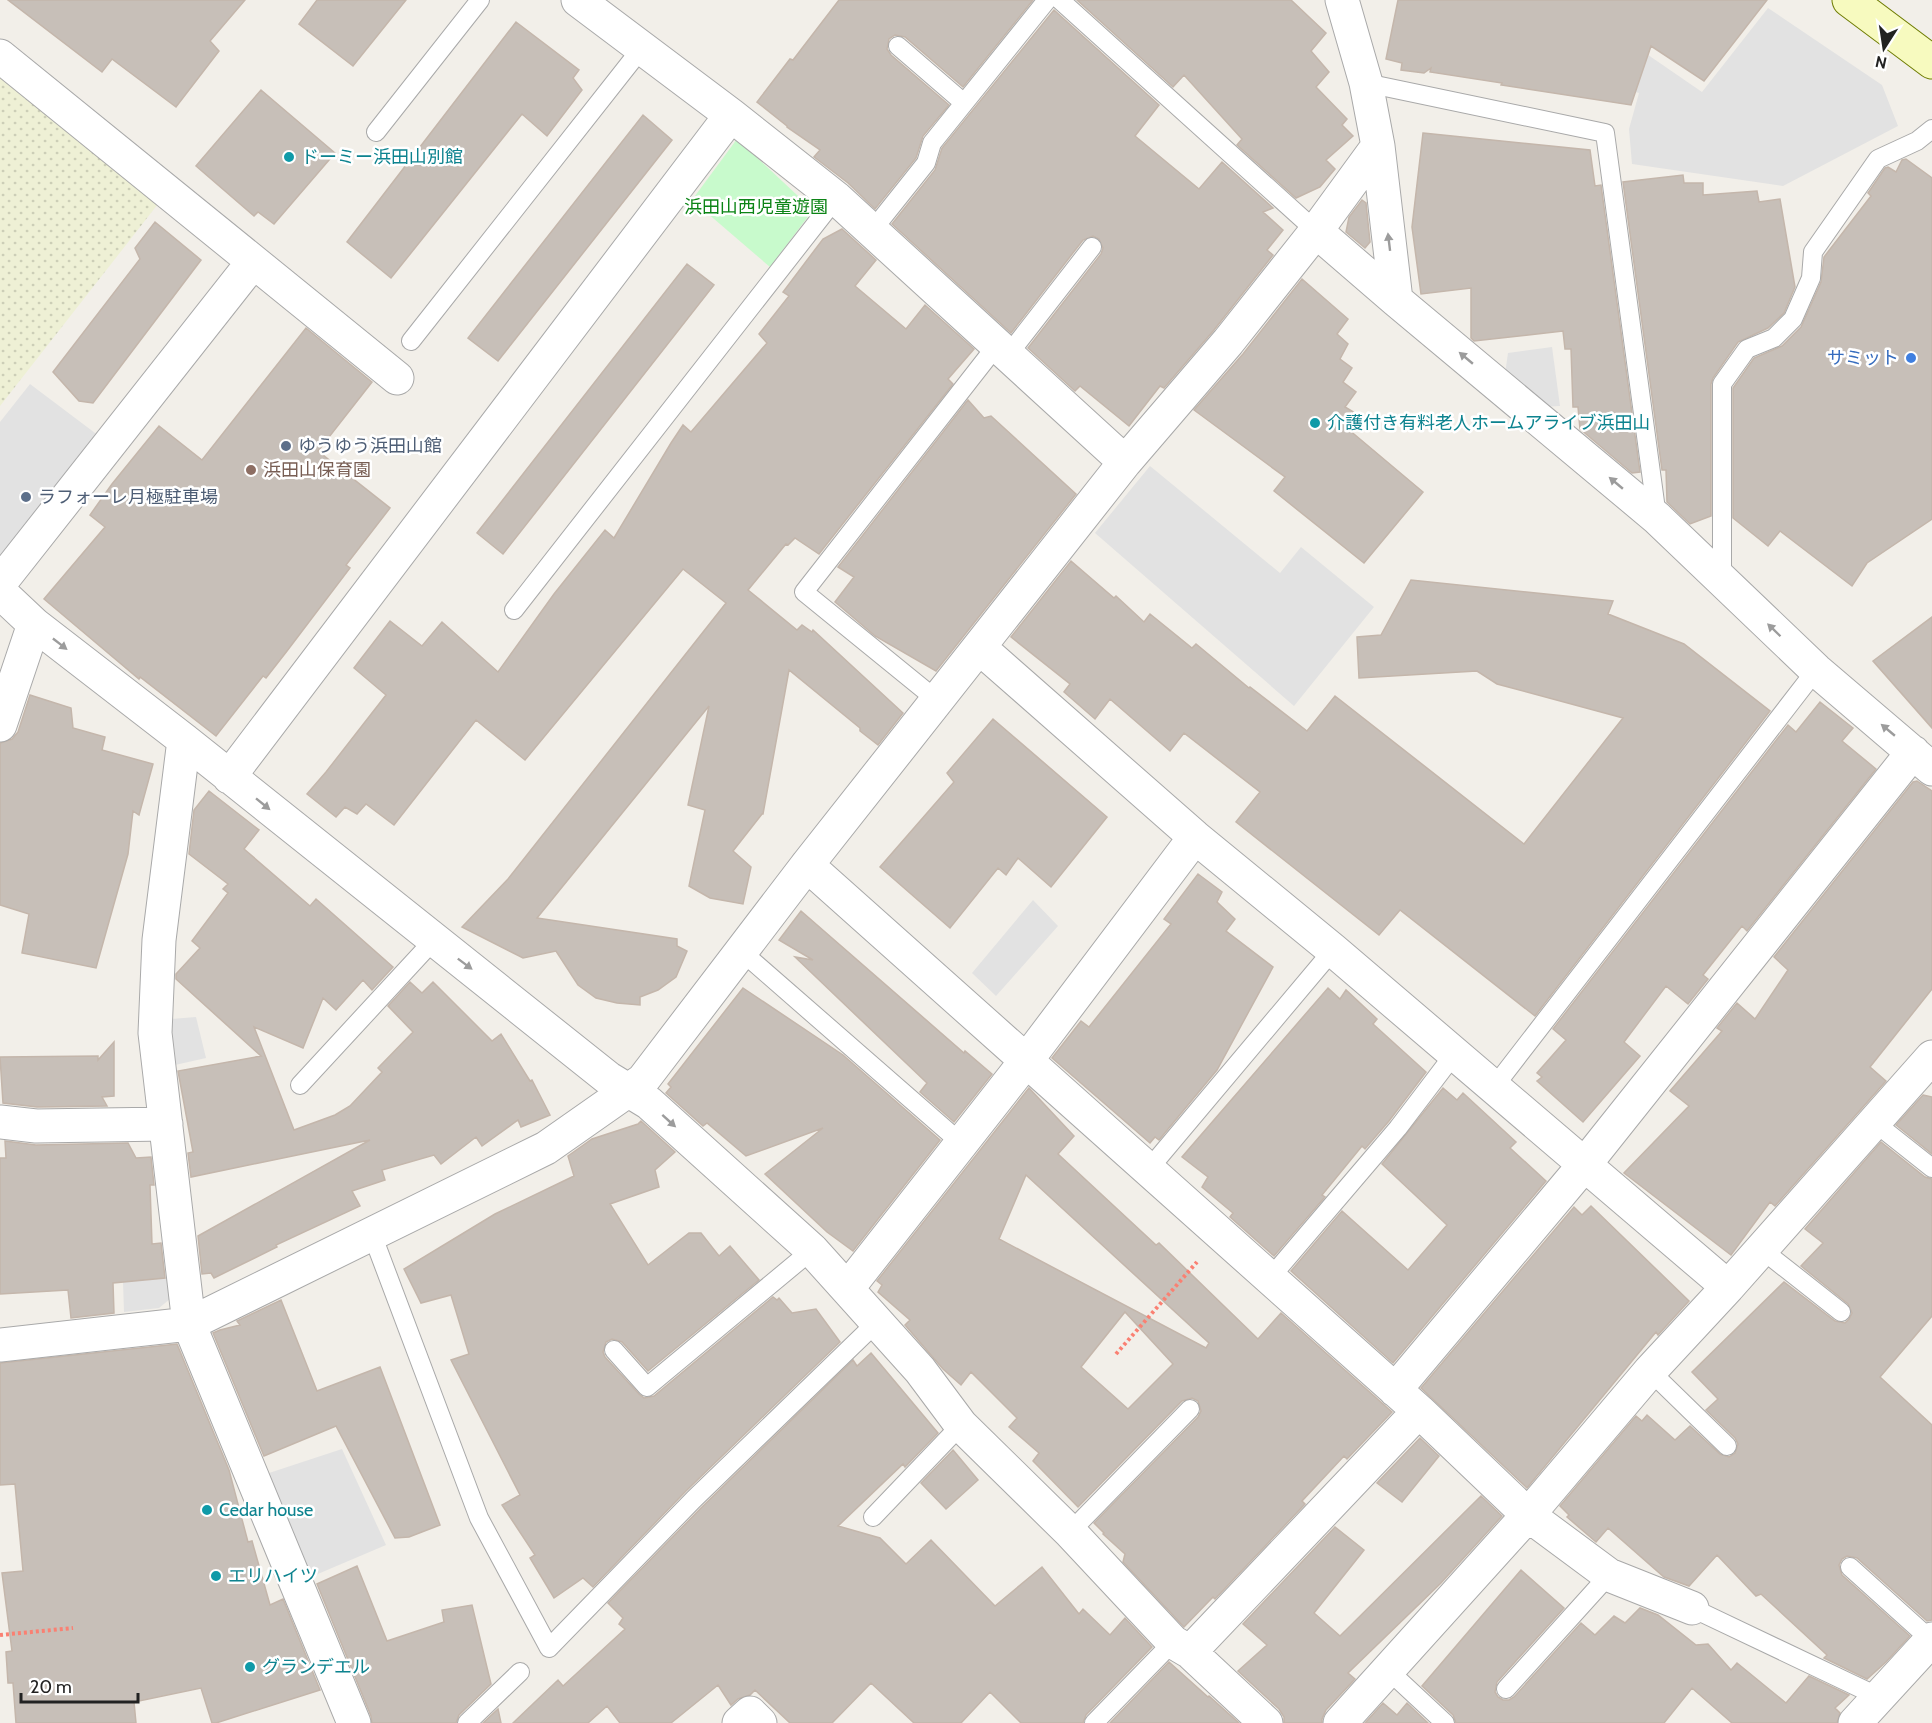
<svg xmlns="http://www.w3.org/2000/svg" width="1932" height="1723" viewBox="0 0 1932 1723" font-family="Cabin,'Noto Sans JP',sans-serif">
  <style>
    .farmland { fill: url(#farmland-dots) }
    .park { fill: #c8facc }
    .parking { fill: #e2e2e2 }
    .building { fill: #c7bfb8; stroke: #c4b6ab; stroke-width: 1.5; fill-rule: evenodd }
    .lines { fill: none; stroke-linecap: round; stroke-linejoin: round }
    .service-casing { stroke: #a9a9a9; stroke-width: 20 }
    .minor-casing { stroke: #a9a9a9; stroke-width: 35 }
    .secondary-casing { stroke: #707d05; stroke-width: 35 }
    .path { stroke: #fa8072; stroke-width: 4; stroke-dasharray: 3 3; stroke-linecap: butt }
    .service { stroke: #fff; stroke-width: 18 }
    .minor { stroke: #fff; stroke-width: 33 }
    .secondary { stroke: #f7fabf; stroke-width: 33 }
    .oneway { fill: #9c9c9c }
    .culture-dot { fill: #0f9aa8; stroke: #fff; stroke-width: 2 }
    .shop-dot { fill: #3f7fe0; stroke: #fff; stroke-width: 2 }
    .service-dot { fill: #5c6f8a; stroke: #fff; stroke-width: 2 }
    .education-dot { fill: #8d6e63; stroke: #fff; stroke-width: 2 }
    .labels { text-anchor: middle; stroke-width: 5; stroke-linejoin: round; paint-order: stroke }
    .culture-label { font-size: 18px; fill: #0d838f; stroke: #fff; text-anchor: start }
    .park-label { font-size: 18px; fill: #0c8416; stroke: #fff }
    .shop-label { font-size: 18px; fill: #366cbe; stroke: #fff; text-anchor: end }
    .service-label { font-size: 18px; fill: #4e5e75; stroke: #fff; text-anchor: start }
    .education-label { font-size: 18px; fill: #785e54; stroke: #fff; text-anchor: start }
  </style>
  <defs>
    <pattern id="farmland-dots" width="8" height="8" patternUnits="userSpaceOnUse" patternTransform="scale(1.5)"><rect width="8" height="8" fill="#eef0d5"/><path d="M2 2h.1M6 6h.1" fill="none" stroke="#ccceb7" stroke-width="1.8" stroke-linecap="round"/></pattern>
  </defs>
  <rect width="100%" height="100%" fill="#f2efe9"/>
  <!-- farmland -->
  <path class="farmland" d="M0,72L158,204L0,406Z"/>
  <!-- park -->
  <path class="park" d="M737,139L813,210L770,267L692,200Z"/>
  <!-- parking -->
  <path class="parking" d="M1768,8L1882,85L1898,126L1783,186L1632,164L1629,129L1639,93L1614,86L1638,48L1702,92Z
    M1552,347L1560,406L1541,407L1505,374L1508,353Z
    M30,384L99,436L0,559V422Z
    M1150,466L1280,573L1301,547L1374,607L1294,706L1095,533Z
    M1033,900L1058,926L996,996L972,973Z
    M196,1017L206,1058L175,1065L171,1019Z
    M169,1277L170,1299L159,1308L124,1312L123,1282Z
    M342,1449L386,1545L306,1579L266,1474Z"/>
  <!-- building -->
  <path class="building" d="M8,0H245L210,41L219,51L176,107L112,59L102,72Z
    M317,0H406L353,66L299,24Z
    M839,0H1033L963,87L905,37L895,35L889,39L887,49L891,55L949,105L923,136L916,158L875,209L848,183L814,157L820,150L787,127V126L757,102L790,59L793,60Z
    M1077,0H1291L1326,33L1311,51L1329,72L1316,87L1347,119L1342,125L1353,136L1326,160L1335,169L1320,187L1296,198L1237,145L1242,139L1184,75L1173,87Z
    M1398,0H1767L1704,81L1651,46L1631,105L1501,85L1502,83L1430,72L1431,68L1424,73L1401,70L1402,63L1386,59Z
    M1054,10L1159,105L1135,136L1199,189L1222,162L1273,208L1263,212L1283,230L1267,250L1273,255L1214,330L1164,388L1160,386L1129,426L1080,386L1075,391L1028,348L1101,254L1103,248L1099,239L1093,236L1083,240L1011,333L892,224L935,170L942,148Z
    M516,22L579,70L573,78L582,90L547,136L522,114L391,278L347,242Z
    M261,90L335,153L274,224L258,212L254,216L196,166Z
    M643,115L672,140L498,361L468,338Z
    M1423,133L1590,150L1595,186L1601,185L1640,472L1632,473L1580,429L1578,407H1573L1571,349H1565L1563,331L1474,341L1471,338V288L1421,294L1412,227Z
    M1906,159L1932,178V519L1867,563L1852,586L1780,531L1768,546L1733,518V388L1754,358L1782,346L1801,327L1821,282L1824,257L1871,196L1868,193L1885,168L1888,167L1896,172L1902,160Z
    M1683,175L1684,183H1703V195L1757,191L1759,202L1780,199L1795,287L1784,313L1768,328L1738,342L1713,378L1711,384V516L1690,524L1667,502L1666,470H1662L1623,182Z
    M1362,200L1366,203L1370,242L1365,248L1346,232L1349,217Z
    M155,222L201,260L93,403L79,401L53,372L140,259L135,248Z
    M842,229L876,260L855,286L906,329L925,305L974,349L948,379L953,384L819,554L795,538L788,545L786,544L748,590L797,630L802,625L812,632L813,630L903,713L878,745L860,731V728L789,670L763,814H762L733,851L751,867L743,904L710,898L689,886L705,810L688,805L709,706L537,918L677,939V946L687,951L676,977L658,990L640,997V1005L617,1003L596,998L578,985L556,951L523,958L462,927L508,879L726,603L683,569L525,760L476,720L394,825L366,804L357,814L345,807L336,817L307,794L326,772L386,695L354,668L390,621L422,646L442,622L498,672L554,594L605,530L614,538L671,443L683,425L691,432L767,343L759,334L789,296L783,292L823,239Z
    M687,264L714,285L503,554L477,533Z
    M1302,279L1348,319L1337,334L1348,344L1340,359L1352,368L1343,382L1356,392L1345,407L1360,416L1348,429L1423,492L1364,563L1274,491L1285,477L1194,410L1243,354Z
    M306,328L372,382L318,451L390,508L346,565L350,568L287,651L266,678L263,676L216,736L140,677L139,679L44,599L105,527L90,515L112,484L159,426L202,460Z
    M968,400L984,418L991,416L1076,494L936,671L875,636L835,602L854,577L838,567Z
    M1071,561L1114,598L1116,596L1144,622L1150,614L1192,648L1196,644L1249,688L1250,687L1307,731L1335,696L1524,844L1623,718L1497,684L1477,671L1359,678L1357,637L1381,635L1411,580L1613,601L1608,614L1684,644L1770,711L1535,1016L1400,910L1379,935L1236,822L1260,792L1184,733L1170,751L1110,699L1095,719L1064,692L1070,684L1011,637Z
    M1932,617V728L1873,661Z
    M30,695L71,708L73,728L105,737L102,750L153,764L139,815L133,811L128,854L96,968L22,953L29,914L0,905V743L12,739L18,732Z
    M1820,702L1853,728L1842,741L1876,769L1747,931L1742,926L1703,975L1708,979L1688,1004L1666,986L1624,1042L1640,1056L1583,1122L1537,1081L1542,1077L1537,1073L1566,1040L1553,1029L1788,725L1796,732Z
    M993,719L1107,817L1051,887L1018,858L1006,875L998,868L950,928L880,867L954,782L947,773Z
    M1917,781L1932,791V989L1870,1067L1886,1081L1775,1206L1770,1202L1731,1255L1624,1173L1689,1106L1670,1091L1722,1031L1717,1028L1737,1003L1755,1019L1788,970L1774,957L1913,782Z
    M209,791L259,830L244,849L310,906L316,899L393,967L372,990L363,980L336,1010L323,998L303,1048L254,1027L294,1130L335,1115L350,1106L382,1072L378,1068L413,1032L388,1006L410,982L422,993L433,982L492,1041L501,1034L530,1081L532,1080L550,1115L521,1127L518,1120L482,1146L476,1137L441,1164L434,1155L382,1170L385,1180L352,1191L360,1206L276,1245L277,1247L214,1278L211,1273L202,1274L198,1236L370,1140L191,1177L188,1153L193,1152L178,1071L261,1056L176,979V974L200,948L192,941L228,893L223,889L228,884L189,854L194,810Z
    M1198,874L1222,892L1217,902L1235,919L1226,931L1273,967L1217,1070L1159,1140L1155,1137L1150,1143L1052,1058L1081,1021L1089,1027L1171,924L1164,919Z
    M801,911L964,1053L965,1051L992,1074L954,1122L920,1092L927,1083L795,957L813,960L779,940Z
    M743,988L843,1055L940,1140L853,1251L827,1232L765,1174L823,1128L746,1156L707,1123L703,1126L666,1093L671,1087L668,1084Z
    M1328,988L1340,999L1346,990L1377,1019L1373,1024L1426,1072L1389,1121L1365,1149L1362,1146L1322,1195L1325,1197L1274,1256L1230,1217L1233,1213L1202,1187L1208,1177L1182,1157Z
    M114,1042V1096L102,1097L107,1106L37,1107L3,1103L0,1057L98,1056V1060Z
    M1029,1088L1074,1136L1058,1154L1156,1245L1159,1243L1258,1339L1281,1313L1392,1412L1347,1459L1344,1456L1302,1501L1305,1504L1215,1599L1213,1597L1184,1627L1123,1562L1125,1554L1103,1534L1104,1533L1094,1523L1198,1417L1201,1411L1198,1401L1192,1398L1182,1401L1078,1507L1033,1461L1039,1453L1009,1427L1017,1418L971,1372L961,1385L943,1369L905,1325L910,1320L878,1292L882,1285L877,1281ZM1026,1175L1209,1343L1206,1348L999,1239ZM1125,1312L1173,1364L1128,1409L1081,1367Z
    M1443,1088L1457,1100L1463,1093L1516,1142L1510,1148L1546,1181L1393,1363L1291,1271L1342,1211L1408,1270L1447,1225L1382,1164Z
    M1923,1095L1932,1097V1154L1896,1125Z
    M641,1121L675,1152L655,1170L659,1187L610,1204L648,1265L689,1233H701L719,1256L730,1246L759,1280L648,1371L622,1342L612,1339L606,1342L603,1352L605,1357L639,1394L644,1398L654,1396L773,1297L777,1300L779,1298L792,1313L816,1309L840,1342L686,1491L593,1587L583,1578L554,1598L530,1558L535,1555L502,1505L520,1495L451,1360L469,1354L451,1295L421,1303L404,1269L495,1214L574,1176L568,1156L592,1139L638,1124Z
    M5,1141L36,1145L128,1143L136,1158L151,1157L154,1185H150L152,1244L161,1243L165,1278L113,1283L114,1313L71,1318L68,1290L0,1294V1158H6Z
    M1881,1142L1925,1177L1932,1179V1316L1880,1377L1932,1425V1620L1927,1621L1857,1558L1847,1556L1842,1559L1839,1565L1842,1575L1910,1636L1886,1662L1867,1679L1824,1658L1827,1655L1761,1594L1756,1596L1717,1555L1689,1586L1664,1577L1608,1528L1596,1542L1567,1517L1569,1515L1560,1506L1636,1416L1642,1421L1647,1415L1675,1440L1690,1426L1720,1454L1729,1457L1735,1453L1738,1444L1735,1438L1706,1410L1718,1399L1692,1372L1784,1282L1835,1321L1845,1323L1849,1319L1852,1313L1848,1304L1801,1266L1823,1243L1805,1229Z
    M1591,1206L1689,1301L1658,1335L1656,1332L1527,1488L1421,1388L1574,1207L1582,1215Z
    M281,1300L317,1391L380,1367L440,1525L409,1537L395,1538L336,1426L264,1456L213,1333L220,1330L240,1325L237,1321Z
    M177,1344L229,1470L248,1542L252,1541L270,1605L283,1599L320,1690L216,1723H212L201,1688L134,1702L136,1723H16L13,1683H8L6,1652L12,1651L2,1573L23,1571L15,1484L0,1485V1363Z
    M871,1353L938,1433L905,1467L903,1464L838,1526L880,1538L906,1564L931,1540L995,1606L1042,1567L1079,1614L1083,1609L1110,1635L1125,1618L1152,1647L1086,1715L1083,1723H1021L990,1692L961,1723H914L871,1683L832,1723H790L755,1690L750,1695L738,1699L731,1705L718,1685L671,1723H620L607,1706L588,1723H513L558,1680L563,1686L625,1629L619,1624L623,1618L608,1603L702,1507L853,1360L857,1366Z
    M1420,1438L1439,1456L1402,1502L1377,1483Z
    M953,1450L978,1480L946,1509L921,1483Z
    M1481,1496L1502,1516L1441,1583L1348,1673L1355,1679L1326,1710L1322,1719V1723H1284V1717L1279,1709L1238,1671L1267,1645L1243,1624L1335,1527L1364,1550L1314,1613L1340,1636Z
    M357,1566L387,1641L444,1622L442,1610L472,1605L491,1684L459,1715L456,1723H372L371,1716L317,1584Z
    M1521,1570L1564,1608L1497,1682L1495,1692L1498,1697L1503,1700H1509L1514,1697L1581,1623L1595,1635L1614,1616L1625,1623L1640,1608L1658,1615L1696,1645L1708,1644L1731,1670L1737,1663L1786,1703L1809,1676L1849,1695L1835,1708L1840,1713L1837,1723H1732L1692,1688L1664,1723H1456L1453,1715L1422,1686Z
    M1169,1662L1208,1697L1209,1696L1239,1723H1110Z
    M1383,1703L1397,1715L1407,1703L1428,1723H1365Z
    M498,1709L501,1723H483Z"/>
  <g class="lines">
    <!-- service casing -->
    <g class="service-casing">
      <path id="service" d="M1060,0L1316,231
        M898,46L964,103
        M1366,83L1605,133L1657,517
        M376,132L480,0
        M871,232L926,163L932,143L1047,0
        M411,341L641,49
        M1008,355L1092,247
        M1722,579V384L1747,349L1774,338L1793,319L1811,278L1813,252L1878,159L1917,141L1932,129
        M514,610L836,198
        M938,701L804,592L997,345
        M741,951L961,1143
        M300,1085L433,941
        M1494,1087L1816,670
        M1874,1122L1932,1168
        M1148,1170L1333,950
        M372,1234L479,1518L549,1648L694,1499L877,1322
        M1761,1249L1841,1312
        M1270,1278L1398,1128L1455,1053
        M614,1350L647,1387L812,1250
        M1650,1371L1727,1446
        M873,1517L961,1425
        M1070,1532L1190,1409
        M1850,1567L1931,1640
        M1692,1608L1879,1697
        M1388,1670L1445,1723
        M1506,1689L1609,1575
        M467,1723L520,1672
        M1094,1723L1173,1642"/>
    </g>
    <!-- minor casing -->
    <g class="minor-casing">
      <path id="minor" d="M578,0L731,115L836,198L1125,462
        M1342,0L1366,83L1378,146L1396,300
        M0,56L397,378
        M1316,231L1396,300L1657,518L1816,670L1932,769
        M0,583L253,262
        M0,592L34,624L184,740L608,1078L649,1103L812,1250L920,1370L961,1425L1070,1532L1173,1642L1190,1652L1266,1723
        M980,648L1195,837L1333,950L1728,1287
        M0,725L34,624
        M184,740L159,940L155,1033L189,1324L354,1723
        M229,777L731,115
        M807,865L1419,1411L1528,1515L1609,1575L1692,1608
        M0,1122L36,1126L166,1124
        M847,1289L1026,1061L1195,837
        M0,1345L189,1324L546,1148L643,1080L807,865L1125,462L1228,342L1316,231L1378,146
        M1395,1390L1585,1164L1913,752
        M1190,1652L1419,1411
        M739,1723L750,1713L760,1723
        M1340,1723L1528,1515L1650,1371L1728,1287L1932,1057
        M1855,1723L1932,1639"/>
    </g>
    <!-- secondary casing -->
    <g class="secondary-casing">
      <path id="secondary" d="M1849,0L1932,62"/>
    </g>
    <!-- path -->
    <path class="path" d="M1116,1354L1197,1262
      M0,1635L73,1628"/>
    <!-- service -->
    <use href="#service" class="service"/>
    <!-- minor -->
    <use href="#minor" class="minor"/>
    <!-- secondary -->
    <use href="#secondary" class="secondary"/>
  </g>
  <!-- one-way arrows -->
  <defs><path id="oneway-solid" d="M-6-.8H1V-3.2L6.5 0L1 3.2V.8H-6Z" transform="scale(1.5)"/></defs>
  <g class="oneway">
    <use href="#oneway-solid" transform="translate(1389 242) rotate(-97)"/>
    <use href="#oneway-solid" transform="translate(1466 358) rotate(-140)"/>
    <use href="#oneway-solid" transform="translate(1616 483) rotate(-140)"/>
    <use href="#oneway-solid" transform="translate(1774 630) rotate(-136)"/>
    <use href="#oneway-solid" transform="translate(60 644) rotate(38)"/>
    <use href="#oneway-solid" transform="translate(1888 730) rotate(-140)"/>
    <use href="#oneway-solid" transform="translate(263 804) rotate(39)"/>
    <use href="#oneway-solid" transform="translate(465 964) rotate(37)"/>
    <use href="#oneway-solid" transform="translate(669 1121) rotate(42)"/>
  </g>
  <!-- markers -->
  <g class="culture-dot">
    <circle cx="289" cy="157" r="6"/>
    <circle cx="1315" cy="423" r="6"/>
    <circle cx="207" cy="1510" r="6"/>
    <circle cx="216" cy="1576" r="6"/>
    <circle cx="250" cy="1667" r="6"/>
  </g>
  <circle class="shop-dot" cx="1911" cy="358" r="6"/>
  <g class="service-dot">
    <circle cx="286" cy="446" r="6"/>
    <circle cx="26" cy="497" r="6"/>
  </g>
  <circle class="education-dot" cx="251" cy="470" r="6"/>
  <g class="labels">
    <!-- culture labels -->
    <g class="culture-label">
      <text x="301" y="163">ドーミー浜田山別館</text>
      <text x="1327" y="429">介護付き有料老人ホームアライブ浜田山</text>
      <text x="219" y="1516">Cedar house</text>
      <text x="228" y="1582">エリハイツ</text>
      <text x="262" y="1673">グランデエル</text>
    </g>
    <!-- park labels -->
    <g class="park-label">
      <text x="756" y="213">浜田山西児童遊園</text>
    </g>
    <!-- shop labels -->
    <g class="shop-label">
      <text x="1899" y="364">サミット</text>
    </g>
    <!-- service labels -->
    <g class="service-label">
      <text x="298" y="452">ゆうゆう浜田山館</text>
      <text x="38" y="503">ラフォーレ月極駐車場</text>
    </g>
    <!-- education labels -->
    <g class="education-label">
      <text x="263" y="476">浜田山保育園</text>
    </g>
  </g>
  <!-- north arrow -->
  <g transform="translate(1884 48) rotate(192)" stroke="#ffffff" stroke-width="4.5" paint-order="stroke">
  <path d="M0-4.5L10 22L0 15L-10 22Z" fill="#222222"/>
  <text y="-9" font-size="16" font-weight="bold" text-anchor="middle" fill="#222222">N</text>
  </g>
  <!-- scale -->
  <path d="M21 1693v9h117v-9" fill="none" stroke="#222222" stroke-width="3"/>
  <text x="30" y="1693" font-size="18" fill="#222222" stroke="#ffffff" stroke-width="4.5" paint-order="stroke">20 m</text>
</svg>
